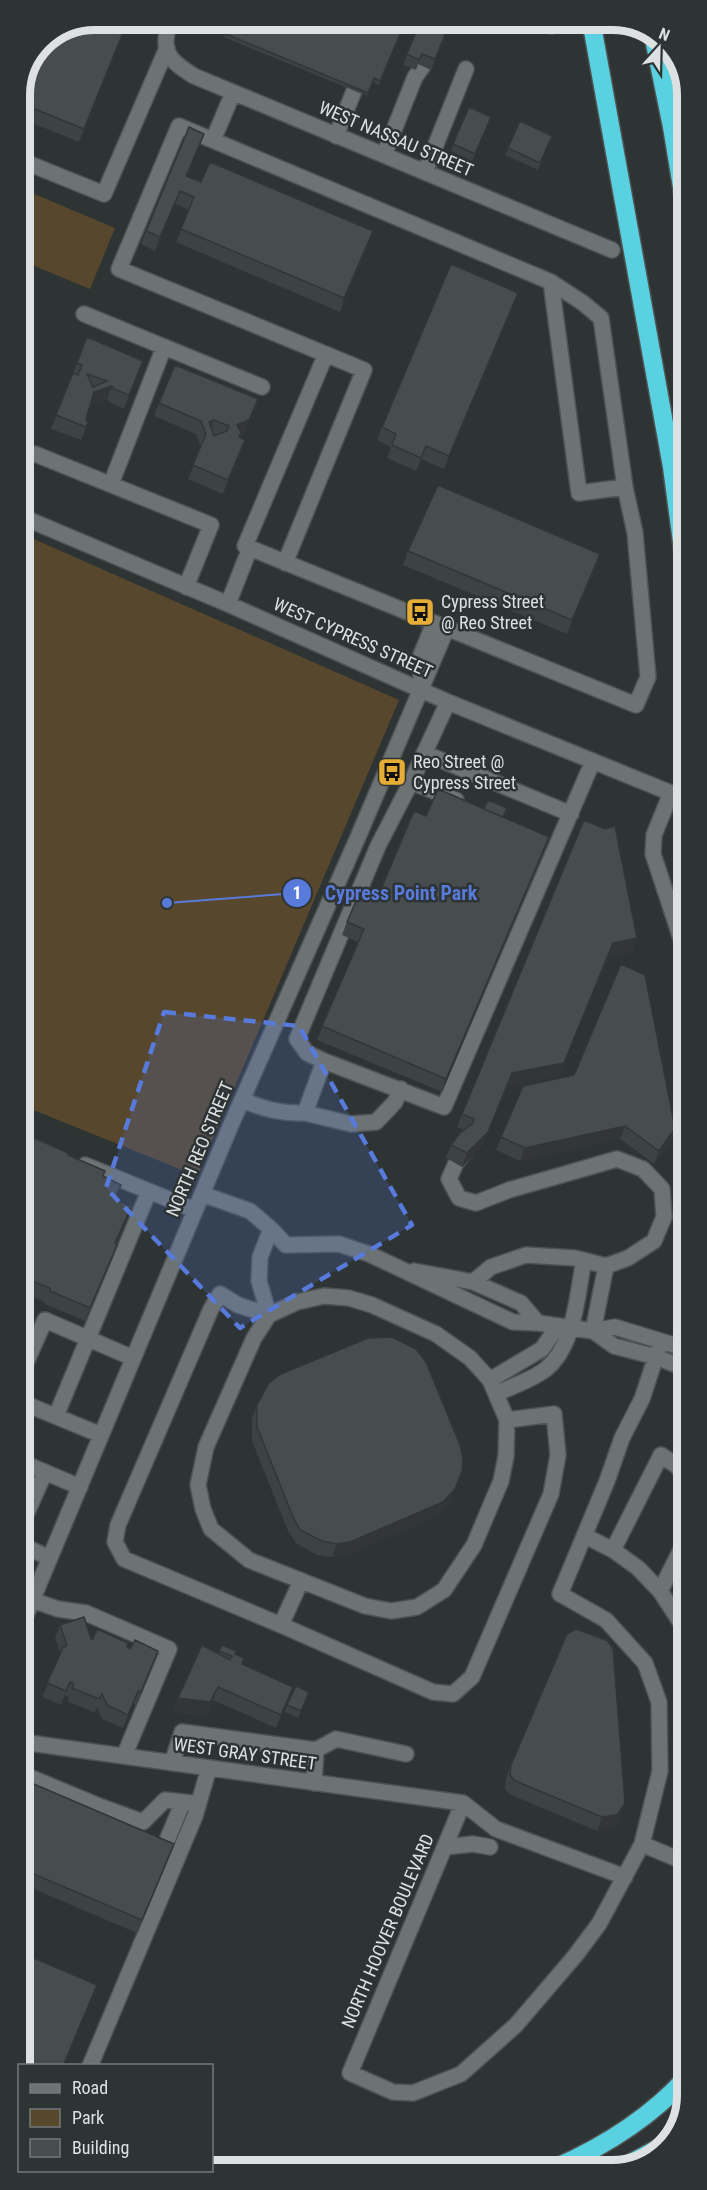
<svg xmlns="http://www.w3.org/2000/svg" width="707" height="2190" viewBox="0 0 707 2190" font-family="'Roboto Condensed',sans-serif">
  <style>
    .green { fill: #57472c }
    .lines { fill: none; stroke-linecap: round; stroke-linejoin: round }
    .minor-casing { stroke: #4e5253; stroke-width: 18 }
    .highway-casing { stroke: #4e5253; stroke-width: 21 }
    .minor { stroke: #6d7374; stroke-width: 15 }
    .highway { stroke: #5ad1e0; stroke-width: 18 }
    .wall { fill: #3d4243 }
    .shaded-wall { fill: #323637 }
    .building { fill: #474d4e; stroke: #323637; stroke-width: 1.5; fill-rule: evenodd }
    .marked { fill: #577adb; fill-opacity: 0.2; stroke: #577adb; stroke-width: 4.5; stroke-dasharray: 12 8; stroke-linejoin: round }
    .labels { text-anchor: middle; stroke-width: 5; stroke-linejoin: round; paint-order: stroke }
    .street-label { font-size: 18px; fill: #dde1e1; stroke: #2e3434 }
    .poi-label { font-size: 18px; fill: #dde1e1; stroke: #2e3434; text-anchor: start }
    .rim { fill: none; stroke: #dde1e1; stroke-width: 8 }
    .leader { fill: none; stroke: #577adb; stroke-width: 2 }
    .callout-dot { fill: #577adb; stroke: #2e3434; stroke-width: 2 }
    .mark-label { font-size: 18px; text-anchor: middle; font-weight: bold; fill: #fff }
    .callout-label { font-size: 20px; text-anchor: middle; font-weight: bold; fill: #577adb; stroke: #2e3434; stroke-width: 5; stroke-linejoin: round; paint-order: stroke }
  </style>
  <rect width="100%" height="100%" fill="#2e3434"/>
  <!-- green -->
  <path class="green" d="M20,188L115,228L90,289L20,260Z
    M20,533L399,700L197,1176L21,1105Z"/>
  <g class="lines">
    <!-- minor casing -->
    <g class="minor-casing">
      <path id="minor" d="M171,20C159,50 168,60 194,76L612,250
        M548,20L551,26
        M336,136L354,91
        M213,140L233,93
        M384,155L415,77L423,66
        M20,160L104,194L167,48
        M425,172L466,69
        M551,282L579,493L625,487
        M84,314L262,387
        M20,328L24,317
        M35,454L211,525L186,587
        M111,484L164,347
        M20,516L228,604L448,702L671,793L686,796
        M285,563L364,370L119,269L179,126L551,282L583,303L601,318L625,487L635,533L648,677L636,705L245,546L326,354
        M228,604L250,548
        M421,681V655L434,623
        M448,702L411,782L378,846L297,1039L307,1053L324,1061L444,1107L593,761
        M424,753L571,814
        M411,782L456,800
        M671,793L654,835L653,854L686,954
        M242,1100C264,1109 282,1114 305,1113L324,1061
        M305,1113L351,1124L376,1122L395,1102L401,1089
        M467,1149L456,1163L449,1179L459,1198L476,1203L509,1190L617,1159L643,1169L662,1189L664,1217L654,1241L628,1258L606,1266L575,1258L526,1255L491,1267L473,1282
        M85,1165L195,1210
        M202,1194L250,1211L271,1229L286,1245L339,1244L369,1254L513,1322L538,1323L593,1331L615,1327L687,1349
        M414,1271L473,1282L521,1303L538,1323
        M269,1315L254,1338L206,1447L198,1485L203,1509L211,1529L249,1560L365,1606L391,1611L417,1607L444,1590L474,1545L501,1481L506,1456L507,1420L490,1380L470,1358L436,1334L372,1305L349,1298L324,1296L297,1302L269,1315L238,1305L220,1294L211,1309L118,1525L115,1542L124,1559L281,1625L433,1692L453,1694L472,1677L551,1494L558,1455L554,1414L507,1420
        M269,1315L259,1281L260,1257L271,1229
        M593,1331L614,1346L656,1357L687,1369
        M593,1331L606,1266
        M21,1374L45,1320L133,1358
        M490,1380L542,1349L558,1326
        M496,1394C512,1386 532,1380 546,1369C575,1345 577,1295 584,1260
        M21,1402L101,1435
        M56,1416L149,1191
        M21,1462L80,1487
        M21,1526L45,1472
        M585,1536L613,1550L661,1455L677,1466L687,1479
        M687,1538L660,1591L683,1626L687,1635
        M21,1545L50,1558
        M613,1550L638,1568L660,1591
        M32,1600L58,1609L86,1613L169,1649L124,1756
        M281,1625L301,1581
        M21,1627L230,1127L358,837L447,628
        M22,1742L463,1803
        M172,1763L182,1732L316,1750
        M22,1775L27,1776L99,1806L143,1822L165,1800L192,1803
        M314,1783L316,1750L336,1739L406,1754
        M463,1803L350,2073L393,2092L413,2093L461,2074L516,2025L575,1956L599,1924L642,1844L660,1771L659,1702L645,1663L606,1620L560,1594L607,1481L622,1438L642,1399L661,1341
        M463,1803L496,1829L625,1877
        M642,1844L687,1863
        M445,1847L473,1844L490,1847
        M160,1857L183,1802
        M90,2066L195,1816L209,1768"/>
    </g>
    <!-- highway casing -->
    <g class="highway-casing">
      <path id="highway" d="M591,20L672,467L686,572
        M653,34L672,127L685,205
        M555,2168C605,2146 650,2118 687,2077
        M622,2168L672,2141"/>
    </g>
    <!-- minor -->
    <use href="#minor" class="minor"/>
    <!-- highway -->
    <use href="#highway" class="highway"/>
  </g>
  <!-- wall -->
  <path class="wall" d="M95,20H129L79,142L20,118V90Z
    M226,20H406L379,85L373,82L367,96L224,37L231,22Z
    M451,20L431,70L418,64L416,70L403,65L407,54Z
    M488,124L472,161L451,151L453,144Z
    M204,134L187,176L368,245L340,312L176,242L189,210L175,204L155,251L141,244L146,231Z
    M552,136L538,170L505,155L508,148Z
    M518,293L444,469L421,459L416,471L387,458L391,447L377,440L382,427Z
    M77,363L138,374L124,409L109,402L107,399L90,405L86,419L88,423L81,440L51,429Z
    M258,399L244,433L240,435V453L223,494L188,479L201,447L196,434L154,416L159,403Z
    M408,551L596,567L567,634L403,565Z
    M484,809L503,817L544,850L442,1092L317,1040L358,942L342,935L347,922L376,901L426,816Z
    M584,820L637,938L632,952L609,956L559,1076L507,1087L483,1145L462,1167L446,1158L451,1145L464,1130L457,1127L462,1114Z
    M523,1086L675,1128L670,1142L654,1164L620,1139L520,1161L496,1150Z
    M21,1132L68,1155L103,1176L115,1199L131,1207L116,1244L112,1258L85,1321L45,1304V1302L21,1292Z
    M257,1405L450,1502L438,1516L346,1555L332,1557L317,1555L296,1543L288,1531L252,1441V1418Z
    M60,1625L91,1639L127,1648L153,1664L136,1705L133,1704L123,1728L102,1719L97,1707L95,1713L67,1701L69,1697L65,1695L61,1705L42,1697L61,1654L55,1638Z
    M222,1645L235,1654L242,1664L288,1700L276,1728L213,1700L206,1716L173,1712L178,1698L218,1654Z
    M309,1692L298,1718L285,1712L287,1705Z
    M511,1765L625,1803L620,1816L616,1825L611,1828L597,1831L509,1794L505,1789L506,1778Z
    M22,1779L174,1844L137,1933L22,1884Z"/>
  <!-- shaded-wall -->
  <path class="shaded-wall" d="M128,20H129L79,142L84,129Z
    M180,191L175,204L155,251L160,237Z
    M373,231L368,245L340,312L344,298Z
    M518,293L513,306L444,469L449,456Z
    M112,386L107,399L89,405L94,392Z
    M258,399L244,433L240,435L237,425Z
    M214,420L209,433V422Z
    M245,440L240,453L223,494L228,480Z
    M600,554L596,567L567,634L572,620Z
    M549,837L544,850L442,1092L446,1079Z
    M637,938L632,952L609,956L559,1076L507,1087L483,1145L462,1167L467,1153L512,1073L613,943Z
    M625,1126L620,1139L520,1161L525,1148Z
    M675,1128L670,1142L654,1164L659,1151Z
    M117,1245L112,1258L85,1321L90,1308Z
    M462,1471L450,1502L438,1516L346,1555L332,1557L337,1544Z
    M158,1651L153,1664L136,1705L141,1692Z
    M218,1687L206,1716L173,1712L178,1698Z
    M293,1687L288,1700L276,1728L281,1715Z
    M625,1803L620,1816L616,1825L611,1828L597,1831L602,1817Z
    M174,1844L169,1857L137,1933L142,1920Z"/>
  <!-- building -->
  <path class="building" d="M95,20H128L84,129L20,103V90L42,41Z
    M232,20H406L380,81L374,78L368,93L226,34Z
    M421,20H451L435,59L422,54L419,60L407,54Z
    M469,107L491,117L475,154L453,144Z
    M520,121L552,136L540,163L508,148Z
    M189,127L204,134L186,176L201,182L210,162L373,231L344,298L181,229L194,197L180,191L160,237L146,231Z
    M451,264L518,293L449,456L426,446L421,458L392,445L396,434L382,427Z
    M87,337L143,361L129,395L114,389L112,386L94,392L86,419L88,423L86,427L56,415L73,373L78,375L82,365L77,363ZM87,374L107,381L93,387Z
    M175,365L258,399L249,420L237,425L241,433L239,437L245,440L228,480L193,465L206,434L201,421L159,403ZM214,420L229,426L227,431L214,436L209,422Z
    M438,485L600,554L572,620L408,551Z
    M438,789L549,837L446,1079L322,1026L364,929L347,922L359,894L376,901L414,811L426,816Z
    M488,800L507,808L503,817L484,809Z
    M584,820L605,829L615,826L637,938L613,943L564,1063L512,1073L488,1132L467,1153L451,1145L460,1133L472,1124L474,1119L462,1114Z
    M621,964L645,975L675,1128L659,1151L625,1126L525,1148L501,1137L523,1086L574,1075Z
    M21,1132L68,1153V1155L105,1171L103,1176L121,1185L115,1199L131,1207L115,1243L117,1245L90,1308L50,1291V1288L21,1277Z
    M392,1337L416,1349L426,1362L460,1445L463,1458L462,1471L455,1489L443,1502L350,1542L337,1544L322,1541L300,1530L293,1517L257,1427V1405L269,1383L281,1374L368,1338Z
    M84,1617L91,1639H93L97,1629L128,1643L127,1647L130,1649L135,1640L158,1651L141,1692L138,1691L128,1715L107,1705L102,1694L99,1699L72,1688L74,1684L70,1682L66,1691L47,1683L63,1648L67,1645L60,1625Z
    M576,1629L608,1641L613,1649L625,1803L620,1811L616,1815L602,1817L518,1782L514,1780L510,1775L511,1765L567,1634Z
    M202,1645L230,1660L232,1656L219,1651L222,1645L236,1651L235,1654L244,1658L242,1664L293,1687L281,1715L218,1687L210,1702L178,1698Z
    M296,1686L309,1692L301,1711L287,1705Z
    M22,1779L174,1844L142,1920L22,1869Z
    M22,1953L97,1985L63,2066H22Z"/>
  <!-- marked area -->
  <path class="marked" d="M164,1012L299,1026L412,1225L240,1328L106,1188Z"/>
  <!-- icons -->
  <defs>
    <g id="bus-square" transform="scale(1.5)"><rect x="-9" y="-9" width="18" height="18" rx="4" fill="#e5ad36" stroke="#2e3434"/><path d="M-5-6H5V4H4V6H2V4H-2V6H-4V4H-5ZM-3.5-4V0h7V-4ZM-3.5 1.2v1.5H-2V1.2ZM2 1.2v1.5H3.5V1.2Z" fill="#111"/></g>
  </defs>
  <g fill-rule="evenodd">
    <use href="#bus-square" x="420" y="612"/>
    <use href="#bus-square" x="392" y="772"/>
  </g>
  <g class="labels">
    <!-- street labels -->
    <g class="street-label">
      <text transform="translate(396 139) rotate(23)" y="6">WEST NASSAU STREET</text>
      <text transform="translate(353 638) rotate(24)" y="6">WEST CYPRESS STREET</text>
      <text transform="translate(200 1149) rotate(-67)" y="6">NORTH REO STREET</text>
      <text transform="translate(245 1754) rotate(8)" y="6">WEST GRAY STREET</text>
      <text transform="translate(388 1931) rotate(-67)" y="6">NORTH HOOVER BOULEVARD</text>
    </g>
    <!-- poi labels -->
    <g class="poi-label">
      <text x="441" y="608">Cypress Street<tspan x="441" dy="21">@ Reo Street</tspan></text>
      <text x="413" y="768">Reo Street @<tspan x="413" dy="21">Cypress Street</tspan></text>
    </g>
  </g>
  <!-- crop -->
  <path d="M0 0H707V2190H0ZM95 30H612A65 65 0 0 1 677 95V2095A65 65 0 0 1 612 2160H95A65 65 0 0 1 30 2095V95A65 65 0 0 1 95 30Z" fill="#2e3434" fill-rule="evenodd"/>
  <path class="rim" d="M95 30H612A65 65 0 0 1 677 95V2095A65 65 0 0 1 612 2160H95A65 65 0 0 1 30 2095V95A65 65 0 0 1 95 30Z"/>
  <!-- callouts -->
  <path class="leader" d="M167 903L297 893"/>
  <g class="callout-dot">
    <circle cx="167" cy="903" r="6"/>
    <circle cx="297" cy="893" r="15"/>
  </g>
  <g class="mark-label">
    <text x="297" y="899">1</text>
  </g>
  <g class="callout-label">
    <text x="401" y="900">Cypress Point Park</text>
  </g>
  <!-- legend -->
  <rect x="18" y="2064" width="195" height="108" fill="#2e3434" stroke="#747979" stroke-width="1.5"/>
  <rect x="30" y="2084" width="30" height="9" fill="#6d7374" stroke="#747979" stroke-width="1.5"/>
  <text x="72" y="2094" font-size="18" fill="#dde1e1">Road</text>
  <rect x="30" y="2109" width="30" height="18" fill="#57472c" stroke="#747979" stroke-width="1.5"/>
  <text x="72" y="2124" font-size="18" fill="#dde1e1">Park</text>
  <rect x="30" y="2139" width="30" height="18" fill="#474d4e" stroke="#747979" stroke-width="1.5"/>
  <text x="72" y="2154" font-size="18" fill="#dde1e1">Building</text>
  <!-- north arrow -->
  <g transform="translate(659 48) rotate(22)" stroke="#2e3434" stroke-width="4.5" paint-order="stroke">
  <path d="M0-4.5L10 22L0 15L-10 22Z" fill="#dde1e1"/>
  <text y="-9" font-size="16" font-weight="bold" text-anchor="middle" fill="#dde1e1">N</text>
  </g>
</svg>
